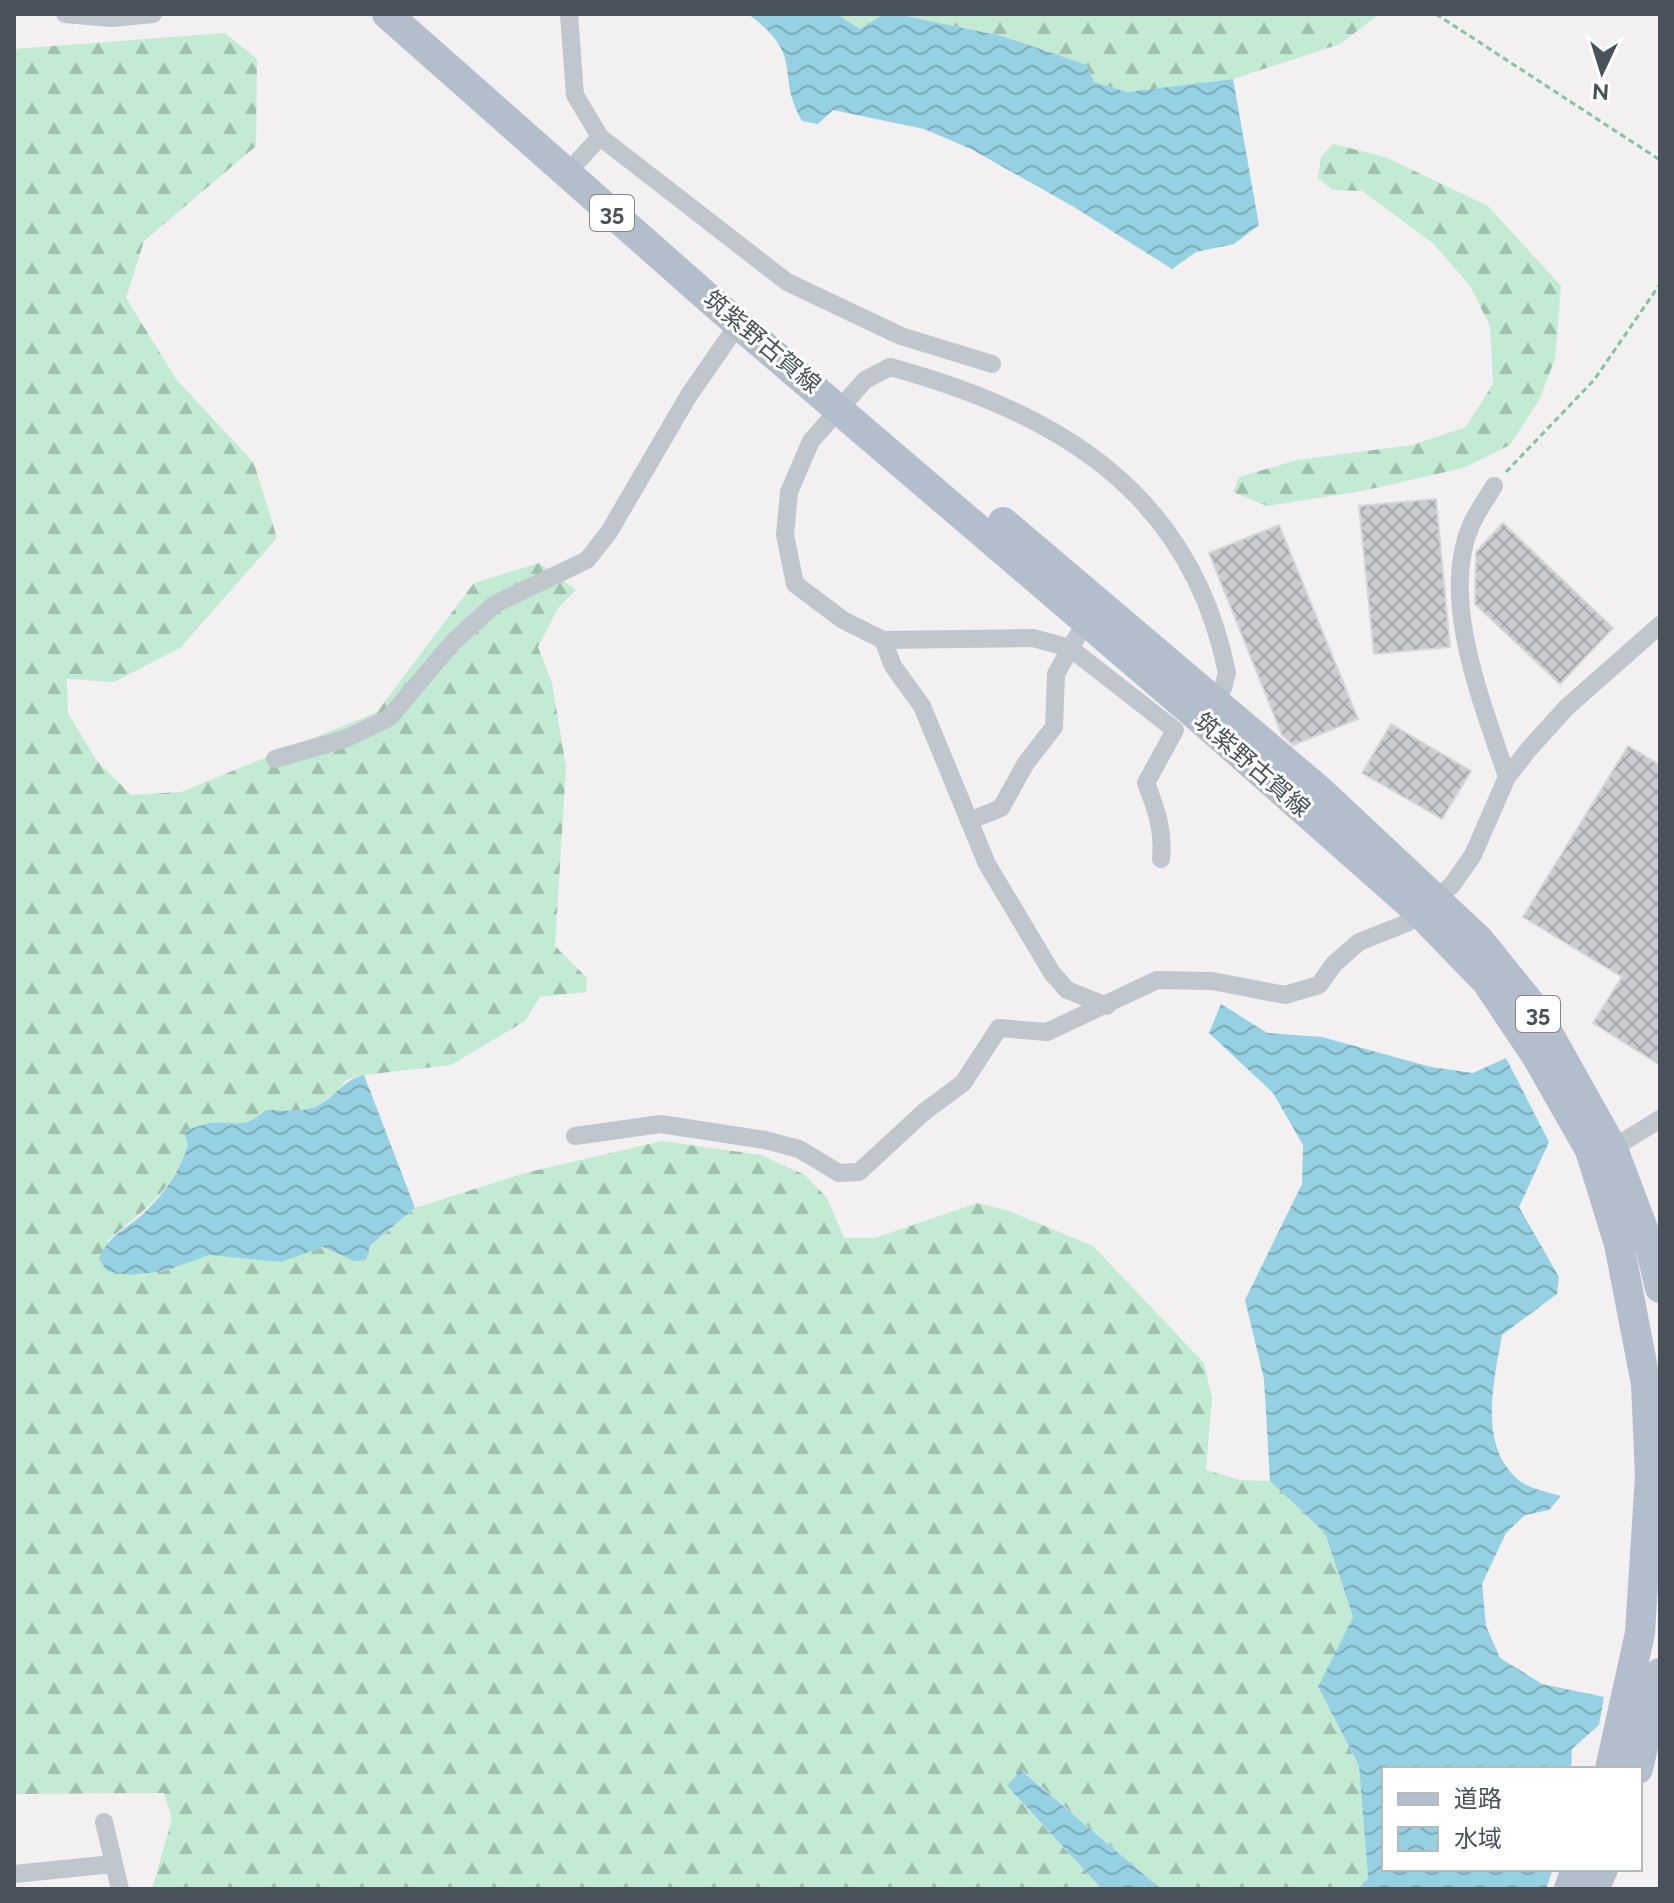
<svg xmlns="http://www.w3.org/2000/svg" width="1674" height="1903" viewBox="0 0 1674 1903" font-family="Raleway,'Noto Sans JP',sans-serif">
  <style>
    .forest { fill: url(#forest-firs) }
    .water { fill: url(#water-waves) }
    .building { fill: url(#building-cross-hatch); stroke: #d4d6da; stroke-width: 2 }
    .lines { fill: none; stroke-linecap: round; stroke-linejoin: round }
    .path { stroke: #7fc4a3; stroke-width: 3; stroke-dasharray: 6 4; stroke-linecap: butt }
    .minor { stroke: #bfc6cd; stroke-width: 18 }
    .primary { stroke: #b2becb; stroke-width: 30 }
    .labels { text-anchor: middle; stroke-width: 6; stroke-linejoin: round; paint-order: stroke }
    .shield { fill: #fff; stroke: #80868c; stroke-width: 2 }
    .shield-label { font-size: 22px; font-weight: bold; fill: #49525b }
    .street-label { font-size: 24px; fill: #49525b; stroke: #fff }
  </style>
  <defs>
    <pattern id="forest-firs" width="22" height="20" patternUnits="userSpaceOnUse" patternTransform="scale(2)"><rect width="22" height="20" fill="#c3ead3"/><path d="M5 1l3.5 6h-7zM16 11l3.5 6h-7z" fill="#a0c0ae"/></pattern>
    <pattern id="water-waves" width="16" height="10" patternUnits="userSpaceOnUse" patternTransform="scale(2)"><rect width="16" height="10" fill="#95d1e2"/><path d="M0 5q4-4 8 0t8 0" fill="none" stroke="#7cacba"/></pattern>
    <pattern id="building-cross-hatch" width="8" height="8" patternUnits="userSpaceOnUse" patternTransform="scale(2)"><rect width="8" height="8" fill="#caccd1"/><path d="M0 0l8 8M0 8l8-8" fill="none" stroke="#a6a8ad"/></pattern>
  </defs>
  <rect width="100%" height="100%" fill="#f2f0f0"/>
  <!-- forest -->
  <path class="forest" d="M837,14H884L860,29Z
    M896,14H1379L1340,44L1233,79L1127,92L1094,82L1029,46L1002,36Z
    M225,33L257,59L256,146L144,241L126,298L176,379L254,463L277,538L180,648L114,682L67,679L68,713L96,760L131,795L181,792L377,712L474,583L539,563L576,590L558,608L538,647L552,683L566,767L555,946L587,978L586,992L540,997L525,1021L451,1065L364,1075L346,1080L336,1093L319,1105L301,1111L267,1110C241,1131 237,1120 211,1123C202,1124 193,1129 185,1131L188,1145C170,1194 145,1209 107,1241L131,1275L165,1271L209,1254L281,1262L323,1247L354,1261L415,1208L525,1173L662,1141L761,1155L805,1175L827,1198L844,1238H875L977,1203L1009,1211L1093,1246L1204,1363L1212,1398L1206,1470L1240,1480L1270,1481L1325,1533L1353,1617L1318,1688L1359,1766L1368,1878L1358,1889H1161L1022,1770L1007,1787L1102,1889H152L172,1819L164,1793L14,1794V49Z
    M1333,144L1385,157L1488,206L1561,286L1555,359L1539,400L1510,445L1463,468L1362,491L1267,506L1233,492L1239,477L1297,460L1412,445L1466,427L1493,384L1490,326L1470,286L1433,243L1362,191L1333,190L1318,178L1321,157Z"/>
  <!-- water -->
  <path class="water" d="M748,14H837L860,29L884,14H896L1002,36L1087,65L1094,82L1127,92L1233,79L1259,225L1234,244L1196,252L1172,269L1074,207L971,149L924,129L833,110L818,124L802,121C774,72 807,58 748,14Z
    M1221,1004L1267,1033L1322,1037L1431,1067L1473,1073L1506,1058L1549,1142L1519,1207L1559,1277L1557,1294L1502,1335C1494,1381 1477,1447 1520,1481C1530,1489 1548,1492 1561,1496L1549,1510L1525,1515L1506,1533L1482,1584L1486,1626L1500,1658L1542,1684L1604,1697L1599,1725L1572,1749L1571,1769H1384V1869H1553L1546,1889H1358L1368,1878L1359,1766L1318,1687L1353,1617L1325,1533L1270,1481L1264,1379L1245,1300L1302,1184L1303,1145L1273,1093L1209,1033Z
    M364,1075L415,1208L370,1246L366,1260L354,1261L323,1247L281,1262L209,1255L165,1271L130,1275L107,1271L99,1259C110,1233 123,1232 143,1214C165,1193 178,1174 188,1145L184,1131C192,1129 202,1124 210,1123C237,1120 241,1131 266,1110C284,1110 301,1113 317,1106C338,1096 339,1082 364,1075Z
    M1021,1770L1161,1889H1102L1007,1786Z"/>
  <!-- building -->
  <path class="building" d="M1436,499L1450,647L1374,654L1359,506Z
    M1503,523L1613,628L1560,684L1475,604L1476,552Z
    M1279,525L1358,719L1293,745L1282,735L1209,553Z
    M1391,724L1471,771L1442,819L1362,773Z
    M1628,746L1660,765V1065L1593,1023L1622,977L1523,917Z"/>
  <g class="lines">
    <!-- path -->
    <path class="path" d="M1436,14L1660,160
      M1506,472L1594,380L1660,284"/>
    <!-- minor -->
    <path class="minor" d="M65,14L112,18L153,14
      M600,137L787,282L901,336L992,364
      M567,173L600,137L575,95L569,14
      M1494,486C1487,498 1478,510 1472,523C1438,598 1483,704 1507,777
      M883,640L893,666L922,706L987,864L1052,973L1067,990L1107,1006
      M275,759L345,739L389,718L453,642L495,604L587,560L609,532L689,395L739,323
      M969,821L1001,808L1026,763L1054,727L1056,674L1086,621
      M1161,859C1164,831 1156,808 1146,783L1175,730L1070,648L1033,638L883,640L843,620L795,584L785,535L789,492L811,441L865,380L890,367C1057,412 1191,492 1227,673L1223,688L1207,707
      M575,1136L661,1124L765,1140L799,1149L839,1173L859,1172L924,1112L963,1083L999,1028L1047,1032L1157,980L1212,981L1285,995L1319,985L1334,964L1359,942L1407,923L1452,885L1473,855L1507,777L1529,749L1567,707L1660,625
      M1605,1153L1660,1119
      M104,1822L120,1889
      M14,1874L113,1864"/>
    <!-- primary -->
    <path class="primary" d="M387,14L715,304L1198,717L1420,913L1486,981L1537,1057L1590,1150L1619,1244L1646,1384L1650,1476L1640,1633L1610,1769
      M1003,522L1319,790L1479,940L1534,1008L1613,1149L1651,1250L1660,1288
      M1638,1769L1660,1673
      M1569,1889L1576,1869
      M1594,1889L1603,1869"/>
  </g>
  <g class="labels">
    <!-- shield labels -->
    <g class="shield">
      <rect x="590" y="195" width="44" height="36" rx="6"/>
      <rect x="1516" y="996" width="44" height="36" rx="6"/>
    </g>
    <g class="shield-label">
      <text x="612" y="221">35</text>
      <text x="1538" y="1022">35</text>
    </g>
    <!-- street labels -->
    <g class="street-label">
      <text transform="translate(762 342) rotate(40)" y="8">筑紫野古賀線</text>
      <text transform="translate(1252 765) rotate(41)" y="8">筑紫野古賀線</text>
    </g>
  </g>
  <!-- border -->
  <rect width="1674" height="1903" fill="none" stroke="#49525b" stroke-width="32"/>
  <!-- legend -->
  <rect x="1382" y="1767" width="260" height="104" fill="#ffffff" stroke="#b6babd" stroke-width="2"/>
  <rect x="1398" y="1793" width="40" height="12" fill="#b2becb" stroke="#b6babd" stroke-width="2"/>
  <text x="1454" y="1807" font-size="24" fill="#49525b">道路</text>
  <rect x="1398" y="1827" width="40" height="24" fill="url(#water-waves)" stroke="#b6babd" stroke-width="2"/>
  <text x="1454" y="1847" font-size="24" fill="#49525b">水域</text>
  <!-- north arrow -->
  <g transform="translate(1602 72) rotate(184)" stroke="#ffffff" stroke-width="6" paint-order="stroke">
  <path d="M0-6L14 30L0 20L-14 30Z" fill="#49525b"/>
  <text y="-12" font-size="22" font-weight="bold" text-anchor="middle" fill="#49525b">N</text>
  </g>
</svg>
